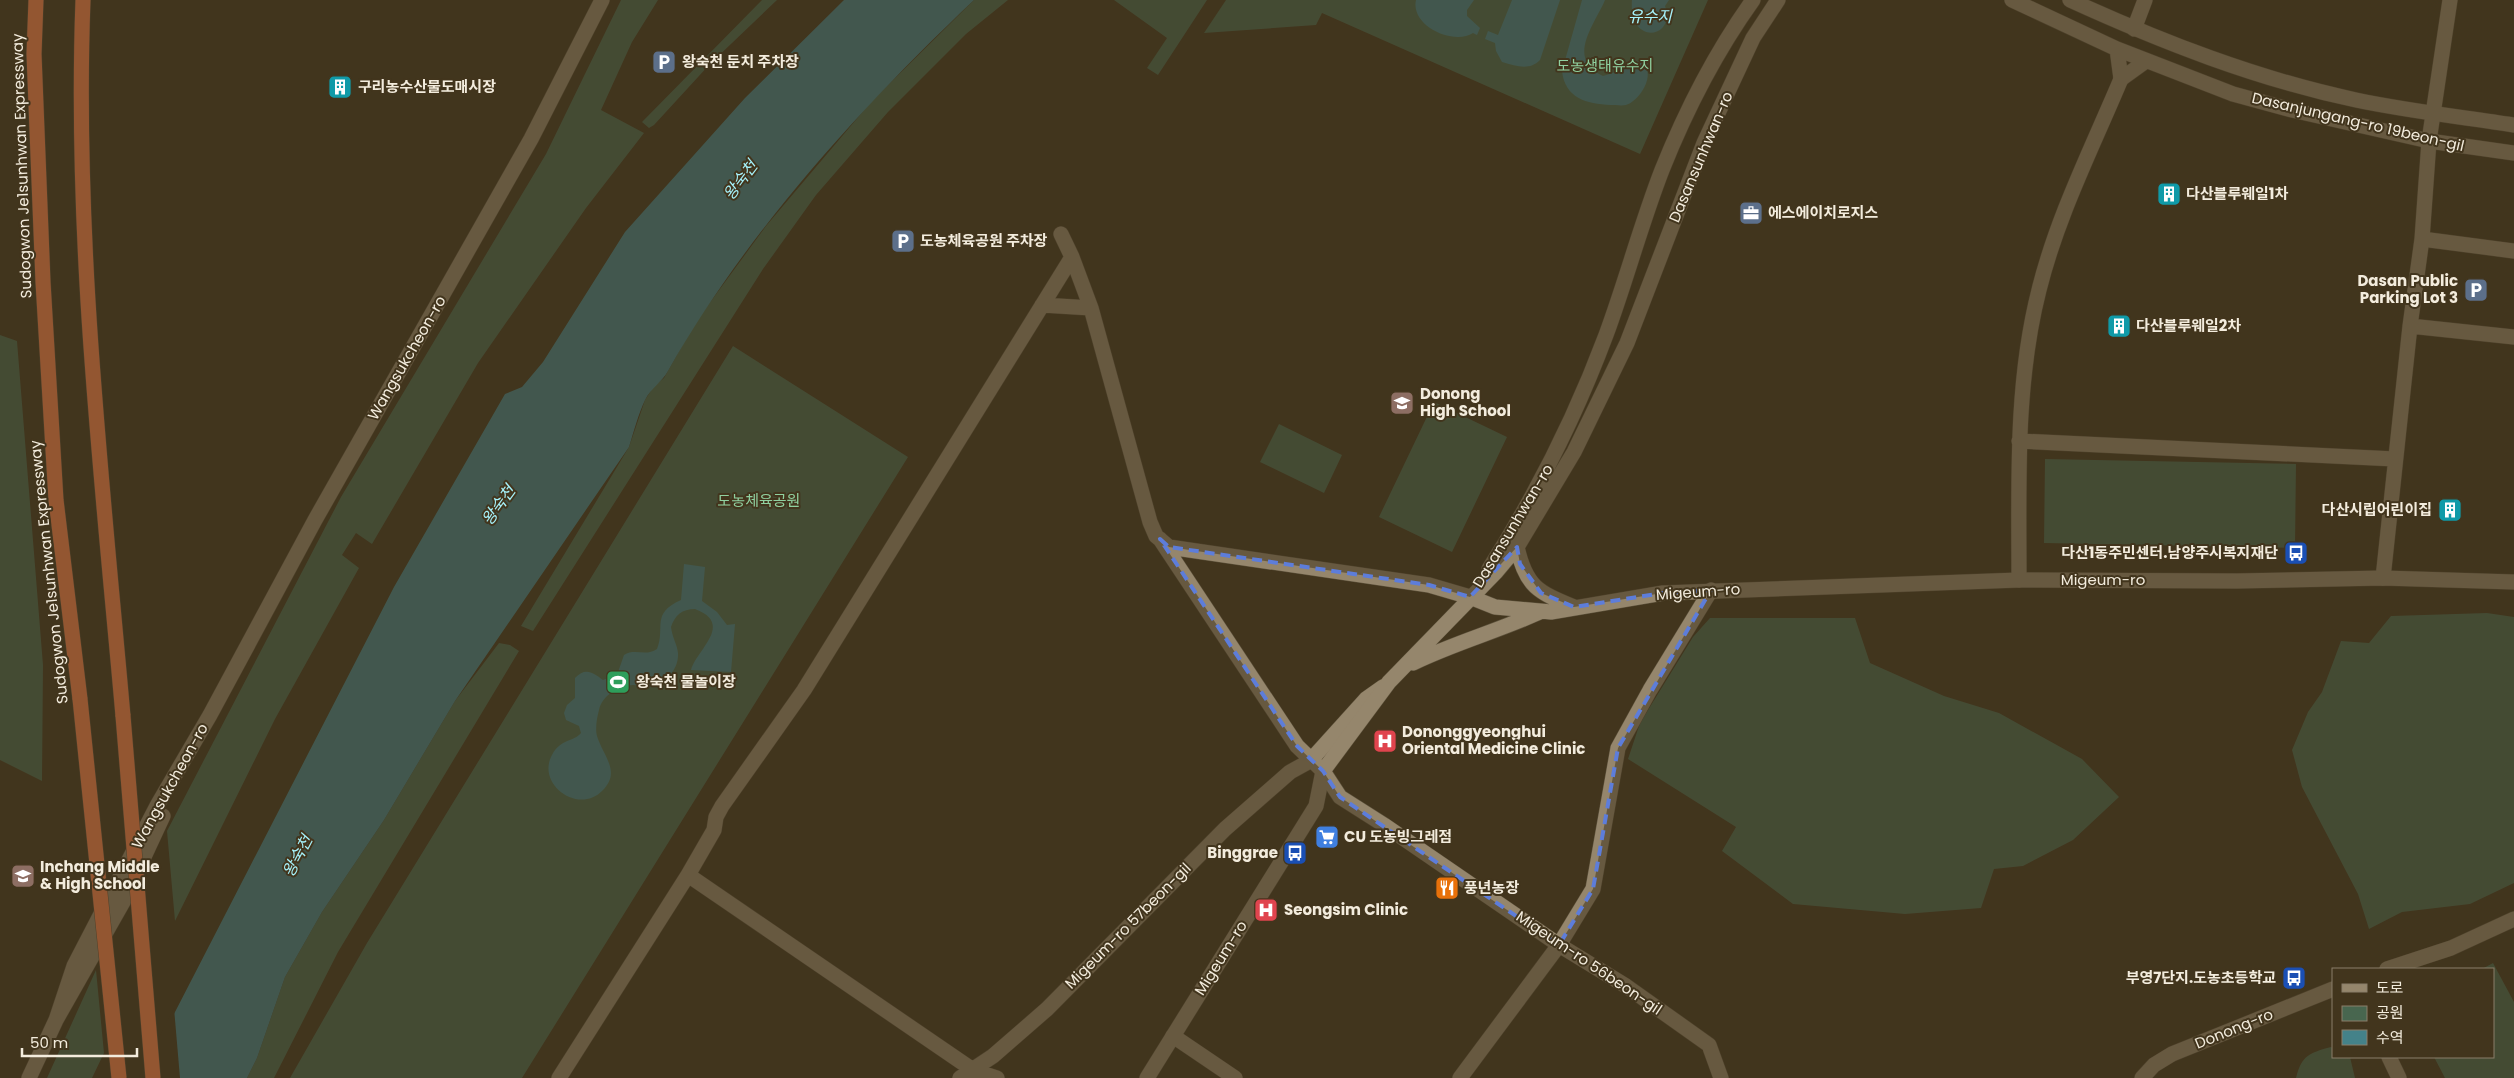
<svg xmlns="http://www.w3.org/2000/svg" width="2514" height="1078" viewBox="0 0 2514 1078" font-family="Poppins,'Noto Sans KR',sans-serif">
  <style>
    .green { fill: #48664f }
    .water { fill: #448289 }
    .pier { fill: #42351d }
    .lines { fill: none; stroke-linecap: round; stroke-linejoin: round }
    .street-casing { stroke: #5d523c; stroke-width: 16 }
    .secondary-casing { stroke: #5d523c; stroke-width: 16 }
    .highway-casing { stroke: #5d523c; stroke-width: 16 }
    .street { stroke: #95866c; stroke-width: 15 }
    .secondary { stroke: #95866c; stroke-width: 15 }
    .highway { stroke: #f67e4b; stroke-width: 15 }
    .highway-bridge-casing { stroke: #5d523c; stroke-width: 16; stroke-linecap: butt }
    .highway-bridge { stroke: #f67e4b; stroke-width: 15 }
    .marked { fill: none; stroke: #5d7dda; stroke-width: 4; stroke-dasharray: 10 6; stroke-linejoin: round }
    .labels { text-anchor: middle; stroke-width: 4; stroke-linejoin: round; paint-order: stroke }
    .poi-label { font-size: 15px; font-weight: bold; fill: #f3ecdd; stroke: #42351d; text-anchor: start }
    .park-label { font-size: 15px; fill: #90d1a0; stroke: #42351d }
    .street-label { font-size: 15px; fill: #f3ecdd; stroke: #42351d }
    .water-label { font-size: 16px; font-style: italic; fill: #a6f3fc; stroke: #42351d }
  </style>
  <rect width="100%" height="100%" fill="#42351d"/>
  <!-- green -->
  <path class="green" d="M621,0H658L632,42L601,110L644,133L586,208L478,363L372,544L356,533L342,555L359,568L275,719L175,921L167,831L341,497L546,154Z
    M762,0H777L710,64L654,125L649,128L642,122Z
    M974,0H1008L966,34L888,112L816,195L763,269L533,631L521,626L629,447L645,400L654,386L664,378L695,323L766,226L871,102Z
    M1114,0H1207L1158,75L1147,68L1167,38Z
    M1226,0H1708L1640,154L1322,13L1316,25L1204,33Z
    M0,335L17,341L43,665L42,781L0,760Z
    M733,346L908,457L522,1078H290L367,943Z
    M1434,402L1507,437L1452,552L1379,517Z
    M1279,424L1342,455L1324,493L1260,462Z
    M2045,459L2296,464L2295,548L2044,543Z
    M2487,613L2514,617V883L2470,904L2402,912L2369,929L2358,894L2302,787L2292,750L2308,712L2322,692L2341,641L2369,643L2391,616Z
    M1710,618H1855L1870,663L1944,696L1999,713L2082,759L2119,797L2073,840L2023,866L1994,869L1981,908L1905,914L1793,904L1722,851L1736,827L1628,759L1640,723L1693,637Z
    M499,643L510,645L519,651L338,952L274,1078H247L257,1058L285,977L322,912L384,820L455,701Z
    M2493,963L2514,1002V1078H2445L2434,1057H2493V969H2482Z
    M96,970L104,1053L92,1078H47Z
    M2331,1047L2333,1048V1057H2350L2355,1078H2296C2302,1055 2309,1053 2331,1047Z"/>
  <!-- water -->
  <path class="water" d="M844,0H974C861,107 745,234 668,371C662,382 651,388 645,400C638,415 634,431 629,447L455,701L384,820L322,912L285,977L257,1058L247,1078H141L394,587L505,394L522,387L543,362L625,232L745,98Z
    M1416,0H1474L1467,10V16L1480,28L1477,35L1473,33C1454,46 1410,26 1416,0Z
    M1512,0H1560L1540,60C1529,71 1517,66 1502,62L1496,51L1495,43L1485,39L1488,31L1498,35Z
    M1582,0H1605C1595,24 1565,59 1603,76L1613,73L1634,60C1662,66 1641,101 1626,105C1622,106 1615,105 1611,105C1586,104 1565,98 1562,71Z
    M1632,0H1669L1665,6C1677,38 1628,47 1632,0Z
    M684,564L705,567L702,601L717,612L727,625L735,624L731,672L691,670C696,650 735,624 695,609C682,609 675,615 671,627C672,637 677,644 678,653C679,670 665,684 648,687C643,687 639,685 633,685C619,686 602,695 599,710C597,717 595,729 597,736C603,756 622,772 602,791C578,815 536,784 552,755C561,738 574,742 581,733L579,726L566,720L564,713L567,705L575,698V678C585,667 593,672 603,680L617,675L624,655C635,648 646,657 657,649C666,627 650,614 681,600Z"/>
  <!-- pier -->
  <path class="pier" d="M174,1008L180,1078H139V1077Z"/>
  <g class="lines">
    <!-- street casing -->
    <g class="street-casing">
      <path id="street" d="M2134,29L2145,0
        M1061,234L1072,257L1091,308L1150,522L1156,536L1169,547L1429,585L1470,597
        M2422,239L2514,251
        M1042,305L1091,308
        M2410,326L2514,337
        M2019,441L2395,459
        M1160,539L1297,746L1323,771L1340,797L1384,825L1559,945L1626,986L1709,1045L1721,1078
        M2383,578L2410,326L2422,239L2429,141L2450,0
        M2019,580C2019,483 2015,384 2039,290C2057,217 2092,148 2121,79
        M688,875L714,830L716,817L722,806L804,690L1072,257
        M1173,1036L1235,1078
        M2389,1057L2399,1078
        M559,1078L688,875L973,1070L997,1078
        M960,1078L993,1056L1047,1009L1225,829L1290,772L1310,761L1366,699L1383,687
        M1460,1078L1559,945L1593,889L1618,748L1650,690L1711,590"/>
    </g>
    <!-- secondary casing -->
    <g class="secondary-casing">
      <path id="secondary" d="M2012,0L2117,49L2233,94L2292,110L2429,141L2514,153
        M2070,0C2162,42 2257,79 2356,100C2408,111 2462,117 2514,125
        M2117,49L2121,79L2146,61
        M1517,547C1526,587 1538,592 1574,607
        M1489,569C1536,495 1575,418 1606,335C1626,281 1641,224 1662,170C1686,110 1715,53 1753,0
        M1470,597L1495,607L1551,612L1663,593L2019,580L2237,581L2383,578L2514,582
        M1413,663C1454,643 1498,631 1540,612
        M2387,969L2451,948L2514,919
        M56,1020L74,966L158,804L210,715L315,520L531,139L602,0
        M29,1078L56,1020L123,902L163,816
        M1147,1078L1316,806L1323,771L1389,682L1496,572L1517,547L1574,452L1627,343L1704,143L1753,38L1778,0
        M2142,1078L2154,1065L2172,1054L2333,989"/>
    </g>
    <!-- highway casing -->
    <g class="highway-casing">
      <path id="highway" d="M36,0L34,54L43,282L56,500L80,699
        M83,0C74,239 102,478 123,716"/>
    </g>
    <!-- street -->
    <use href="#street" class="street"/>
    <!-- secondary -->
    <use href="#secondary" class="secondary"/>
    <!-- highway -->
    <use href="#highway" class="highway"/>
    <!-- highway-bridge casing -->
    <g class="highway-bridge-casing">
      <path id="highway-bridge" d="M80,699L119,1078
        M123,716L153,1078"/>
    </g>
    <!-- highway-bridge -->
    <use href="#highway-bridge" class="highway-bridge"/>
  </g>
  <!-- marked area -->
  <path d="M0 0H2514V1078H0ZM1160,539L1169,547L1429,585L1470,597L1517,547L1520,564L1541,593L1574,607L1663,593L1711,590L1618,748L1593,889L1559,945L1340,797L1323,771L1297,746Z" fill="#42351d" fill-opacity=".55" fill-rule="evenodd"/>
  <path class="marked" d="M1160,539L1169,547L1429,585L1470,597L1517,547L1520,564L1541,593L1574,607L1663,593L1711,590L1618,748L1593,889L1559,945L1340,797L1323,771L1297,746Z"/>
  <!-- icons -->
  <defs>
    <g id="parking-square" transform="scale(1.25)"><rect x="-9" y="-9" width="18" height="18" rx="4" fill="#5c6f8a" stroke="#42351d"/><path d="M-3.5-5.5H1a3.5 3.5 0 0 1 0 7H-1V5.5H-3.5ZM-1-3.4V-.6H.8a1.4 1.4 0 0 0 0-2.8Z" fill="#fff"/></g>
    <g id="building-square" transform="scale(1.25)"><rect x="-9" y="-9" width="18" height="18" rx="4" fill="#0f9aa8" stroke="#42351d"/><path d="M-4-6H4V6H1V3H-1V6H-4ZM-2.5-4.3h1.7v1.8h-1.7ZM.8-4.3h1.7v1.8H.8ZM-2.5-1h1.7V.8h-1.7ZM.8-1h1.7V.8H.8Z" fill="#fff"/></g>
    <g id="office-square" transform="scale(1.25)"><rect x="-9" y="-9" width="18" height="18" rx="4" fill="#5c6f8a" stroke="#42351d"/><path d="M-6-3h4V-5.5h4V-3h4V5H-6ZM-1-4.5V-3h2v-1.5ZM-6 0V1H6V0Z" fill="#fff"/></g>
    <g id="school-square" transform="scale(1.25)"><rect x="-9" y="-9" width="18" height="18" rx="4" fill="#8d6e63" stroke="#42351d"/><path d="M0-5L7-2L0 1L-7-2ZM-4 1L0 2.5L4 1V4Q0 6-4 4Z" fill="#fff"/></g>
    <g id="bus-square" transform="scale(1.25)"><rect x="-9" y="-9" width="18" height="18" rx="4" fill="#1a4fb4" stroke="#42351d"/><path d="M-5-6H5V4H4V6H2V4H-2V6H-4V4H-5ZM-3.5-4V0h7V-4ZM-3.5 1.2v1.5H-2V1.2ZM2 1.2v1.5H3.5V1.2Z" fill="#fff"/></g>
    <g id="stadium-square" transform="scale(1.25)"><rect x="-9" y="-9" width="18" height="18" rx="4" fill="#2e9e5b" stroke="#42351d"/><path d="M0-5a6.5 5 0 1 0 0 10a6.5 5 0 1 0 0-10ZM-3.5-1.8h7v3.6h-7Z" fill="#fff"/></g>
    <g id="hospital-square" transform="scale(1.25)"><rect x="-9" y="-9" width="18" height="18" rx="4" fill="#e0444e" stroke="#42351d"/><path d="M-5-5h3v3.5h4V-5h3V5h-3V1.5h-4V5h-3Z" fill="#fff"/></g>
    <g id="supermarket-square" transform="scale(1.25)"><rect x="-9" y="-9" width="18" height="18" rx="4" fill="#3f7fe0" stroke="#42351d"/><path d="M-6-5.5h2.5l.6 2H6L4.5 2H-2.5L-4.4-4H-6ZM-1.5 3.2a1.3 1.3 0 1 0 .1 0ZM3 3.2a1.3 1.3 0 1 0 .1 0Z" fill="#fff"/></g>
    <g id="restaurant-square" transform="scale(1.25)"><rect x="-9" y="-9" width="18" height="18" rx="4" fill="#e8710a" stroke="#42351d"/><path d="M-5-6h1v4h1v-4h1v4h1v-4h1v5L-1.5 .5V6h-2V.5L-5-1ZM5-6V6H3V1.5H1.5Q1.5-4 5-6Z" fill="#fff"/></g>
  </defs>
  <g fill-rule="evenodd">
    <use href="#parking-square" x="664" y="62"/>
    <use href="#building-square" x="340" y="87"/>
    <use href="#building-square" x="2169" y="194"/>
    <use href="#office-square" x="1751" y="213"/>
    <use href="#parking-square" x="903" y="241"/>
    <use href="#parking-square" x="2476" y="290"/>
    <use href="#building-square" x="2119" y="326"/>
    <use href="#school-square" x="1402" y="403"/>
    <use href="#building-square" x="2450" y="510"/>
    <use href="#bus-square" x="2296" y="553"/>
    <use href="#stadium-square" x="618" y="682"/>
    <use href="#hospital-square" x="1385" y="741"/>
    <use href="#supermarket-square" x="1327" y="837"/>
    <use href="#bus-square" x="1295" y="853"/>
    <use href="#school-square" x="23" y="876"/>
    <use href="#restaurant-square" x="1447" y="888"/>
    <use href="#hospital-square" x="1266" y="910"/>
    <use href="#bus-square" x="2294" y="978"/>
  </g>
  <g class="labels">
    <!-- poi labels -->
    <g class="poi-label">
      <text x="682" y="67">왕숙천 둔치 주차장</text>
      <text x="358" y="92">구리농수산물도매시장</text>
      <text x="2186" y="199">다산블루웨일1차</text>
      <text x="1768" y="218">에스에이치로지스</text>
      <text x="920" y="246">도농체육공원 주차장</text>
      <text x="2458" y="286" text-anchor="end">Dasan Public<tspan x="2458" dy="17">Parking Lot 3</tspan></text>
      <text x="2136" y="331">다산블루웨일2차</text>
      <text x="1420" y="399">Donong<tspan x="1420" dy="17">High School</tspan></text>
      <text x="2432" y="515" text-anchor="end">다산시립어린이집</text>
      <text x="2278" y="558" text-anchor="end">다산1동주민센터.남양주시복지재단</text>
      <text x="636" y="687">왕숙천 물놀이장</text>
      <text x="1402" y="737">Dononggyeonghui<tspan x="1402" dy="17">Oriental Medicine Clinic</tspan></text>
      <text x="1344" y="842">CU 도농빙그레점</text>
      <text x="1278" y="858" text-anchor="end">Binggrae</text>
      <text x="40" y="872">Inchang Middle<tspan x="40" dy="17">&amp; High School</tspan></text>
      <text x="1464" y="893">풍년농장</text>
      <text x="1284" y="915">Seongsim Clinic</text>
      <text x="2276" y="983" text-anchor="end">부영7단지.도농초등학교</text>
    </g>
    <!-- park labels -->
    <g class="park-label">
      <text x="1605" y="71">도농생태유수지</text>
      <text x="759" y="506">도농체육공원</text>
    </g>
    <!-- street labels -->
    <g class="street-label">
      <text transform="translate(2358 122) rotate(13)" y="5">Dasanjungang-ro 19beon-gil</text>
      <text transform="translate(1701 157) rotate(-67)" y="5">Dasansunhwan-ro</text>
      <text transform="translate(22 166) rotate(-92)" y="5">Sudogwon Je1sunhwan Expressway</text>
      <text transform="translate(407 358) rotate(-60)" y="5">Wangsukcheon-ro</text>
      <text transform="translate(1513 526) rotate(-59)" y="5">Dasansunhwan-ro</text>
      <text transform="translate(49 572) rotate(-96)" y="5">Sudogwon Je1sunhwan Expressway</text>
      <text x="2103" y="585">Migeum-ro</text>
      <text transform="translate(1698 592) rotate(-4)" y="5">Migeum-ro</text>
      <text transform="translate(170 786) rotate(-61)" y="5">Wangsukcheon-ro</text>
      <text transform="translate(1128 926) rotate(-45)" y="5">Migeum-ro 57beon-gil</text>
      <text transform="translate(1221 958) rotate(-58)" y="5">Migeum-ro</text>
      <text transform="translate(1589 963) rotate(34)" y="5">Migeum-ro 56beon-gil</text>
      <text transform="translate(2234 1029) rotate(-22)" y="5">Donong-ro</text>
    </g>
    <!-- water labels -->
    <g class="water-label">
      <text x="1650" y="22">유수지</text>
      <text transform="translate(740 180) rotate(-53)" y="6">왕숙천</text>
      <text transform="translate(498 505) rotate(-54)" y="6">왕숙천</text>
      <text transform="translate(297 856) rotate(-62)" y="6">왕숙천</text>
    </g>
  </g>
  <!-- legend -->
  <rect x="2332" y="968" width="162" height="90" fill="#42351d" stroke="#897e6a"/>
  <rect x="2342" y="984" width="25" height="8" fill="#95866c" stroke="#897e6a"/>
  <text x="2376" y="993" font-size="15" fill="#f3ecdd">도로</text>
  <rect x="2342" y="1006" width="25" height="15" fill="#48664f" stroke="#897e6a"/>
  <text x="2376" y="1018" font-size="15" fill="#f3ecdd">공원</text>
  <rect x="2342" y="1030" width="25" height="15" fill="#448289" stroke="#897e6a"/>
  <text x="2376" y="1043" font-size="15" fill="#f3ecdd">수역</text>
  <!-- scale -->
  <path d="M22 1048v8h115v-8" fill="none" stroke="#f3ecdd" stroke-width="2.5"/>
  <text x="30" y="1048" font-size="15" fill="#f3ecdd" stroke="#42351d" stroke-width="4" paint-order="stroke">50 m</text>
</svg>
